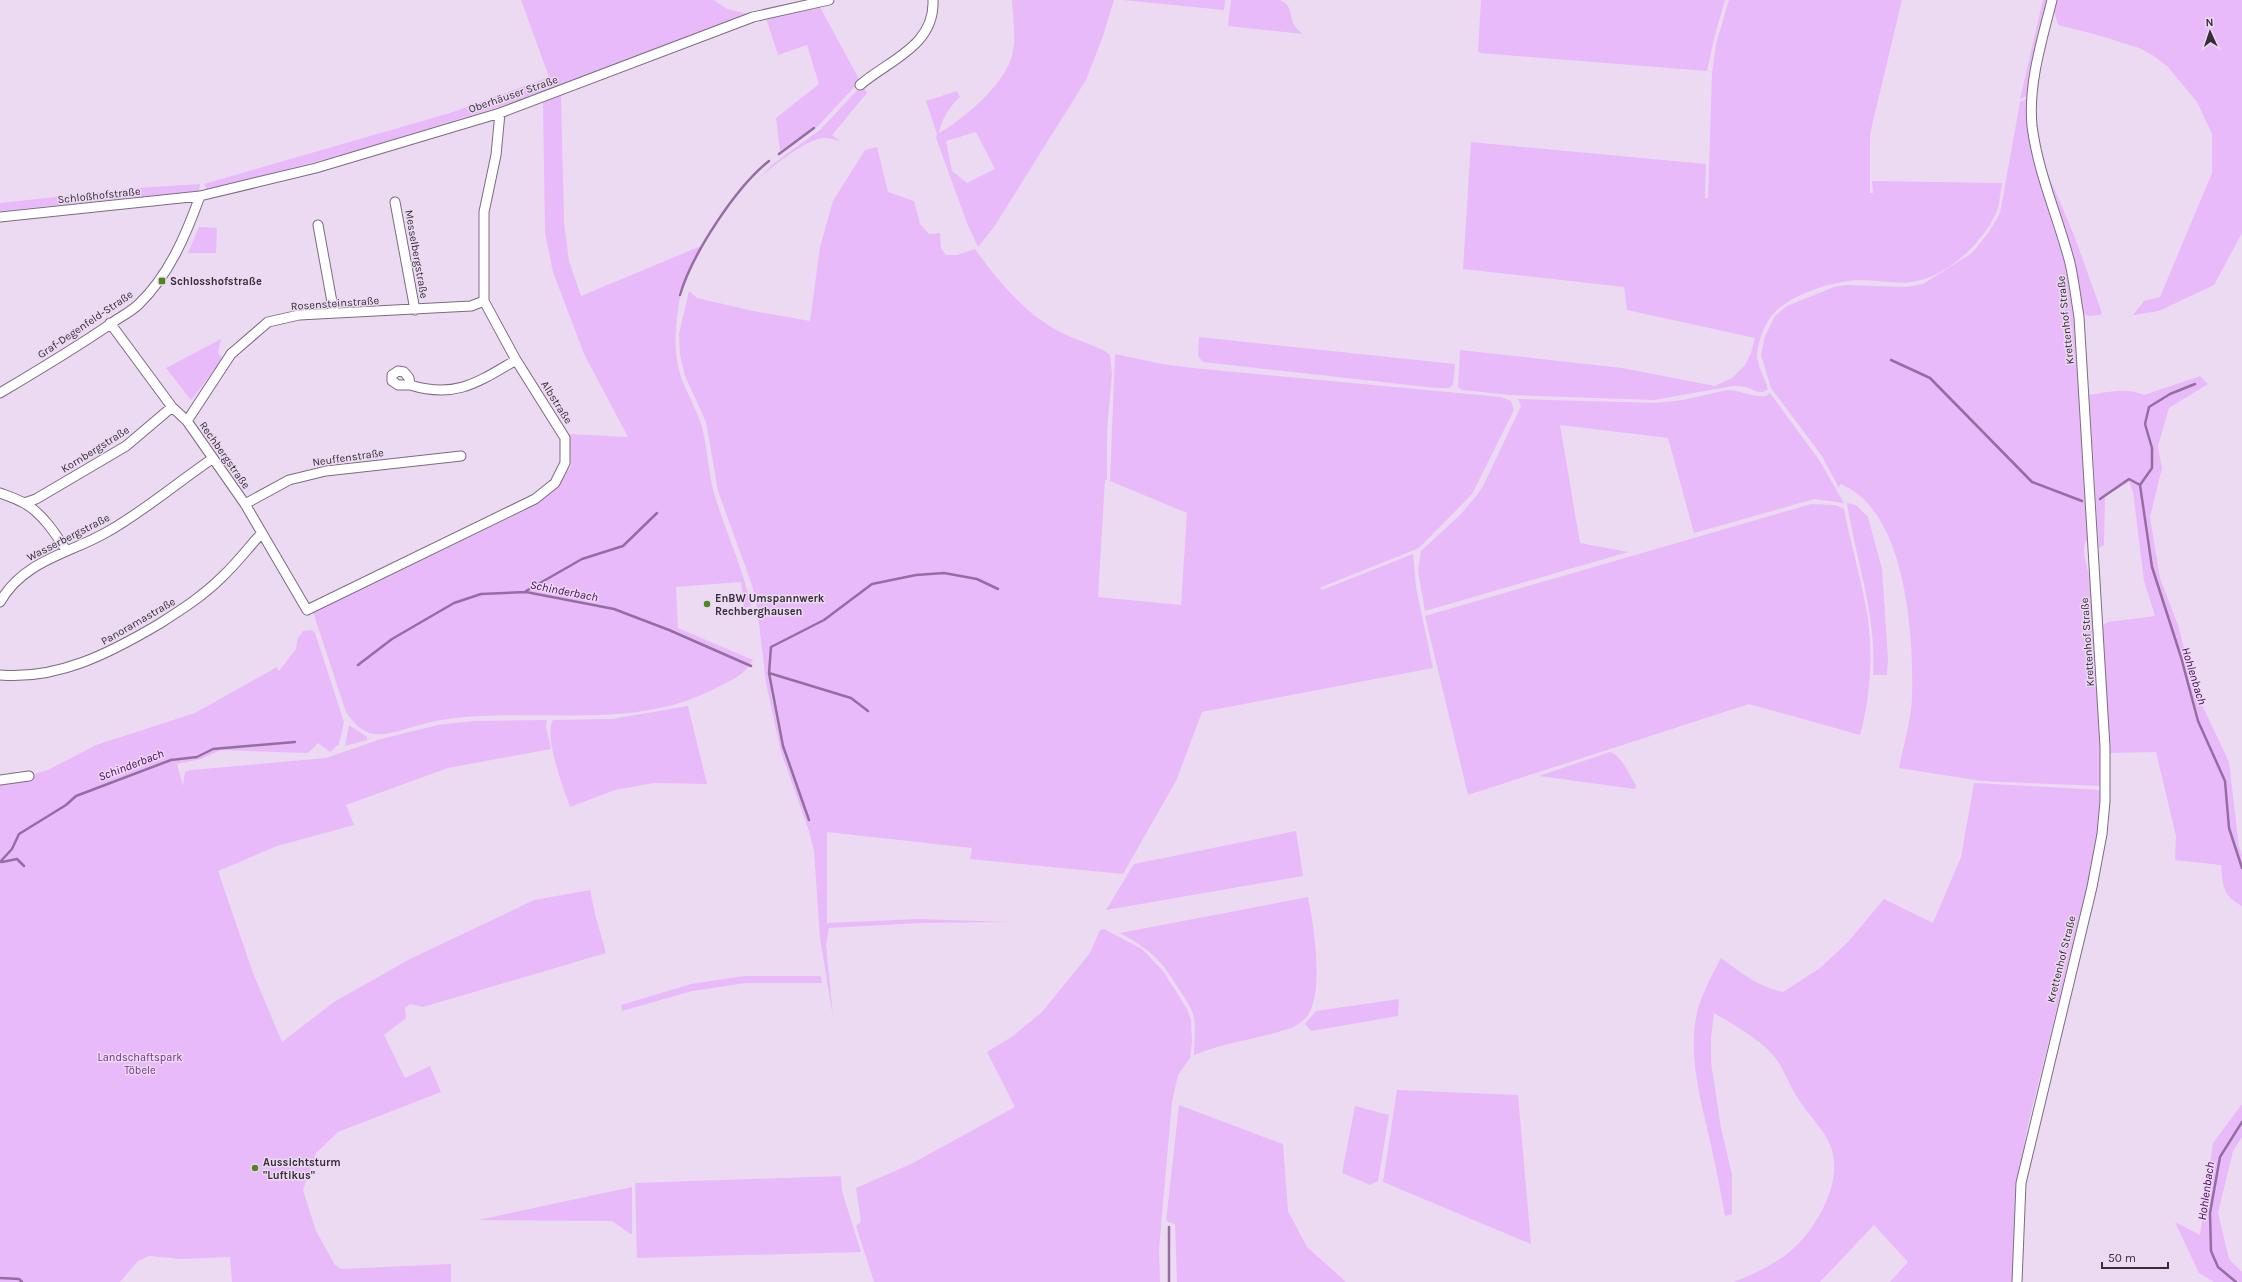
<svg xmlns="http://www.w3.org/2000/svg" width="2242" height="1282" viewBox="0 0 2242 1282" font-family="Karla,sans-serif">
  <style>
    .green { fill: #e9baf9; fill-rule: evenodd }
    .lines { fill: none; stroke-linecap: round; stroke-linejoin: round }
    .stream { stroke: #956da2; stroke-width: 2.5 }
    .minor-casing { stroke: #7b6c81; stroke-width: 11 }
    .minor { stroke: #fff; stroke-width: 9 }
    .poi-dot { fill: #51861e; stroke: #ecdaf2; stroke-width: 1.5 }
    .labels { text-anchor: middle; stroke-width: 3; stroke-linejoin: round; paint-order: stroke }
    .street-label { font-size: 11px; fill: #352e37; stroke: #ecdaf2 }
    .poi-label { font-size: 11px; font-weight: bold; fill: #352e37; stroke: #ecdaf2; text-anchor: start }
    .park-label { font-size: 11px; fill: #743388; stroke: #ecdaf2 }
    .water-label { font-size: 12px; font-style: italic; fill: #4a005d; stroke: #ecdaf2 }
  </style>
  <rect width="100%" height="100%" fill="#ecdaf2"/>
  <!-- green -->
  <path class="green" d="M521,0H714L727,9L748,14L501,106L352,152L207,190L204,184L450,113L549,77Z
    M1012,0H1114L1103,36L1086,80L994,227L978,247L967,223L936,138L937,134L926,101L957,91L960,97C950,106 941,120 939,133C964,119 1002,86 1011,59C1017,41 1013,19 1012,0ZM976,132L995,169L967,183L952,171L946,141Z
    M1122,0H1225L1224,10Z
    M1231,0H1280C1298,9 1284,21 1303,34L1228,26Z
    M1481,0H1725L1715,35L1707,71L1480,53L1478,51Z
    M1729,0H1902L1870,134V193H1873L1872,181L2002,183C2000,193 2000,204 1996,213C1984,241 1951,272 1921,280C1902,286 1880,280 1861,280C1836,280 1791,294 1774,313C1765,322 1758,342 1757,355C1757,365 1765,379 1768,389C1760,396 1755,390 1746,387C1742,386 1737,386 1733,386L1654,400L1510,395L1462,390L1458,387L1460,350L1622,368L1715,386L1732,378L1745,365L1751,353L1755,338L1627,310L1624,287L1463,269L1471,142L1706,164L1705,198H1708L1712,73L1716,44Z
    M2043,0H2049L2029,95L2020,99Z
    M2056,0H2242V233L2214,285L2159,311L2133,315L2144,301L2160,297L2212,173V134L2197,102L2168,67L2154,56L2139,48L2094,34L2058,25L2054,11Z
    M819,5L860,81L818,126L780,151L776,118L819,84L807,45L778,55L766,18Z
    M862,85L867,93L832,135L840,141C834,140 827,137 822,138C803,141 766,171 752,185L773,164L820,130Z
    M561,95L564,222L569,261L581,296L701,246L678,295L680,296C676,323 672,349 681,377C687,394 697,410 702,427C708,450 708,474 715,496C726,533 743,568 751,606L744,608L741,582L676,587L678,628L753,660C742,677 735,678 718,687C641,729 550,710 466,717C452,718 437,720 424,724C408,727 390,736 374,734C361,732 353,722 346,712L313,612L538,503L559,484L571,466L569,434L628,437L584,354L553,272L545,233L543,102Z
    M2029,98C2028,110 2027,123 2029,135C2037,189 2061,240 2072,294L2088,538C2078,548 2090,573 2091,585C2094,652 2100,719 2101,786L1981,781L1899,768C1903,746 1911,721 1912,699C1914,639 1907,509 1840,484L1839,488L1822,456L1771,388L1761,355L1765,336L1775,316L1787,306L1834,287L1846,285L1907,287L1923,284L1972,253L1989,232L2000,213L2020,102Z
    M877,147L888,192L914,201L920,224L929,234L940,233L941,248L946,255H957L975,249C998,281 1024,313 1060,332C1074,339 1090,344 1105,351L1110,355L1112,374L1107,430V480H1105L1098,597L1181,605L1187,513L1110,481L1115,354L1162,364L1193,368L1501,397L1511,401L1514,410L1472,494L1419,548L1319,588L1322,590L1413,554L1416,587L1433,668L1202,712L1176,781L1123,874L970,859L972,848L827,832V923L919,919L1010,922L918,923L829,928L826,945L833,1017L820,938L814,851L809,831L781,752L766,683L757,607L752,585L718,491L706,422L685,376L680,355L679,334L689,291L697,298L753,311L810,321L820,247L833,201L865,150Z
    M2039,153L2074,235L2102,313L2100,315L2088,316L2083,313L2074,266Z
    M200,184L199,191L0,211V203L138,188Z
    M199,227L217,228L216,253H188Z
    M1199,337L1455,364L1453,385L1449,388H1436L1203,362L1198,356Z
    M221,339L218,353L223,358L191,400L166,368Z
    M2200,376L2208,384L2169,408L2158,446L2162,468L2150,517L2160,578L2178,625L2195,690L2229,762L2239,847L2242,855V906C2222,895 2223,886 2221,865L2175,860L2176,836L2156,752L2110,753L2102,626L2108,622L2155,616L2144,581L2133,492L2129,482L2105,496L2104,545L2099,548L2089,395C2107,392 2127,387 2144,395Z
    M1727,390C1741,390 1753,398 1766,396L1770,393L1819,460L1844,503L1814,499L1694,533L1668,438L1560,425L1580,543L1628,552L1425,611L1418,571L1421,551L1460,515L1477,495L1484,484L1521,406L1518,399L1655,403L1683,400Z
    M1847,503L1856,505L1868,517L1882,569L1888,659L1887,675H1873C1877,616 1856,561 1847,503Z
    M1811,504L1835,505L1844,509C1851,547 1863,583 1868,620C1873,658 1870,699 1860,735L1749,704L1468,795L1425,616Z
    M312,630L315,633L344,722L339,744L330,752L318,743L308,753L221,750L201,759L177,764L183,786L185,772L191,770L326,758L381,739L438,725L473,721L547,720L546,726L551,749L448,768L346,805L354,825L277,846L218,871L253,973L282,1042L334,1002L408,960L534,900L590,890L595,914L606,953L423,1007L410,1004L405,1008L406,1018L384,1035L405,1078L430,1066L441,1092L338,1132L316,1153L303,1190L316,1231L335,1265L341,1269L451,1264V1282H232L230,1257L181,1259L149,1256L138,1261L120,1282H0V780L24,777L48,770L96,745L195,713L277,667L279,671L296,649L297,640L303,631Z
    M688,706L707,784L654,783L615,790L570,807C564,790 543,735 553,720L612,719Z
    M349,725L367,737V740L345,746Z
    M1610,752C1622,756 1629,775 1636,785L1635,789L1539,776Z
    M1974,783L2101,790L2097,838L2090,875L2027,1129L2018,1182L2013,1282H1890L1908,1262L1874,1225L1820,1282H1733C1755,1274 1784,1260 1800,1242C1821,1219 1844,1177 1830,1145C1824,1129 1808,1115 1799,1100C1791,1088 1786,1075 1779,1063C1766,1042 1734,1025 1714,1013L1711,1038V1062L1721,1128L1732,1175V1214L1725,1216C1721,1194 1717,1172 1712,1150C1702,1104 1685,1051 1699,1005C1705,988 1713,973 1721,958C1741,973 1759,987 1783,992L1820,968L1848,942L1884,899L1933,923L1961,857Z
    M1296,831L1303,876L1106,910L1134,864Z
    M1308,897C1314,926 1324,990 1308,1015C1305,1020 1296,1026 1291,1028C1259,1039 1225,1042 1194,1055C1194,1043 1196,1030 1194,1018C1192,1008 1186,1000 1180,991C1160,958 1153,952 1120,933Z
    M1104,929L1142,949L1163,971L1187,1009L1191,1020L1192,1042L1190,1058L1178,1075L1172,1102L1159,1249L1160,1282H874L856,1226L861,1221L856,1188L911,1164L1015,1107L987,1052L1013,1036L1042,1012L1090,953L1100,930Z
    M744,976H821L822,983H746L692,991L622,1011L621,1005L691,984Z
    M1399,999L1398,1016L1311,1031L1305,1024L1316,1011Z
    M1397,1090L1518,1095L1531,1244L1383,1182Z
    M2242,1104V1137L2233,1151L2218,1213L2229,1259L2242,1272V1282H2214L2199,1273L2175,1222L2200,1235L2213,1143Z
    M1179,1105L1283,1144L1288,1211L1307,1247L1346,1282H1177L1175,1224L1166,1221Z
    M1355,1106L1389,1115L1378,1181L1370,1185L1342,1173Z
    M841,1176L842,1191L861,1252L637,1258L635,1183Z
    M632,1187V1235L612,1221L478,1220Z"/>
  <g class="lines">
    <!-- stream -->
    <path class="stream" d="M779,154L814,128
      M680,295C692,254 736,187 769,161
      M1891,360L1930,378L2032,482L2082,501
      M2140,485L2152,567L2181,657L2198,721L2225,781L2229,828L2242,868
      M2140,485L2152,468V448L2145,424L2149,407L2170,394L2195,384
      M2100,499L2129,479L2140,485
      M526,591L582,559L623,546L657,513
      M358,665L392,639L454,603L481,594L526,592L614,609L669,630L751,666
      M769,673L851,698L868,711
      M809,820L783,746L769,673L771,647L824,620L872,584L916,575L944,573L977,579L998,589
      M0,862L12,849L19,834L66,805L76,796L171,760L197,757L213,749L295,742
      M2,862L17,859L24,866
      M1169,1227V1282
      M0,1278L19,1279L22,1282
      M2236,1282L2218,1267L2211,1251L2210,1213L2220,1157L2242,1122"/>
    <!-- minor casing -->
    <g class="minor-casing">
      <path id="minor" d="M860,85C889,60 935,46 933,0
        M395,202L415,310
        M0,217L200,196L316,168L500,113L753,17L829,0
        M318,225L334,313
        M110,323L172,407L187,421L245,504L307,610L535,499L555,483L565,463V438L516,360L484,301V212L496,155L500,113
        M410,385H398L392,381V375L398,371L404,372L409,378L410,385C456,399 478,382 516,360
        M0,393C37,371 74,349 109,325C118,318 131,312 139,304C169,275 186,235 200,196
        M187,421L231,354L268,322L299,315L471,306L484,301
        M0,493C8,496 17,499 24,503C42,513 55,533 66,550
        M24,503L36,499L126,446L172,407
        M245,504L289,480L326,471L461,456
        M0,602C24,560 69,554 107,532C143,512 178,482 212,459
        M0,675C58,680 110,653 159,624C181,610 203,596 222,577C236,564 248,548 261,534
        M0,780L29,776
        M2017,1282L2021,1183L2092,887L2102,834L2105,801V747L2079,317C2076,299 2074,281 2070,263C2058,217 2038,173 2032,126C2028,84 2042,40 2052,0"/>
    </g>
    <!-- minor -->
    <use href="#minor" class="minor"/>
  </g>
  <!-- markers -->
  <g class="poi-dot">
    <rect x="158" y="277" width="8" height="8" rx="2"/>
    <circle cx="707" cy="604" r="4"/>
    <circle cx="255" cy="1168" r="4"/>
  </g>
  <g class="labels">
    <!-- street labels -->
    <g class="street-label">
      <text transform="translate(513 94) rotate(-19)" y="4">Oberhäuser Straße</text>
      <text transform="translate(99 195) rotate(-6)" y="4">Schloßhofstraße</text>
      <text transform="translate(417 254) rotate(80)" y="4">Messelbergstraße</text>
      <text transform="translate(335 303) rotate(-4)" y="4">Rosensteinstraße</text>
      <text transform="translate(2065 320) rotate(-96)" y="4">Krettenhof Straße</text>
      <text transform="translate(85 324) rotate(-34)" y="4">Graf-Degenfeld-Straße</text>
      <text transform="translate(557 402) rotate(58)" y="4">Albstraße</text>
      <text transform="translate(95 449) rotate(-32)" y="4">Kornbergstraße</text>
      <text transform="translate(225 455) rotate(55)" y="4">Rechbergstraße</text>
      <text transform="translate(348 457) rotate(-8)" y="4">Neuffenstraße</text>
      <text transform="translate(68 537) rotate(-27)" y="4">Wasserbergstraße</text>
      <text transform="translate(138 621) rotate(-30)" y="4">Panoramastraße</text>
      <text transform="translate(2087 642) rotate(-94)" y="4">Krettenhof Straße</text>
      <text transform="translate(2061 959) rotate(-76)" y="4">Krettenhof Straße</text>
    </g>
    <!-- poi labels -->
    <g class="poi-label">
      <text x="170" y="285">Schlosshofstraße</text>
      <text x="715" y="602">EnBW Umspannwerk<tspan x="715" dy="13">Rechberghausen</tspan></text>
      <text x="263" y="1166">Aussichtsturm<tspan x="263" dy="13">"Luftikus"</tspan></text>
    </g>
    <!-- park labels -->
    <g class="park-label">
      <text x="140" y="1061">Landschaftspark<tspan x="140" dy="13">Töbele</tspan></text>
    </g>
    <!-- water labels -->
    <g class="water-label">
      <text transform="translate(564 591) rotate(11)" y="4">Schinderbach</text>
      <text transform="translate(2194 676) rotate(73)" y="4">Hohlenbach</text>
      <text transform="translate(131 765) rotate(-21)" y="4">Schinderbach</text>
      <text transform="translate(2206 1191) rotate(-82)" y="4">Hohlenbach</text>
    </g>
  </g>
  <!-- north arrow -->
  <g transform="translate(2210 32) rotate(357)" stroke="#ecdaf2" stroke-width="3" paint-order="stroke">
  <path d="M0-3L7 15L0 10L-7 15Z" fill="#352e37"/>
  <text y="-6" font-size="11" font-weight="bold" text-anchor="middle" fill="#352e37">N</text>
  </g>
  <!-- scale -->
  <path d="M2102 1262v6h66v-6" fill="none" stroke="#352e37" stroke-width="2"/>
  <text x="2108" y="1262" font-size="12" fill="#352e37" stroke="#ecdaf2" stroke-width="3" paint-order="stroke">50 m</text>
</svg>
